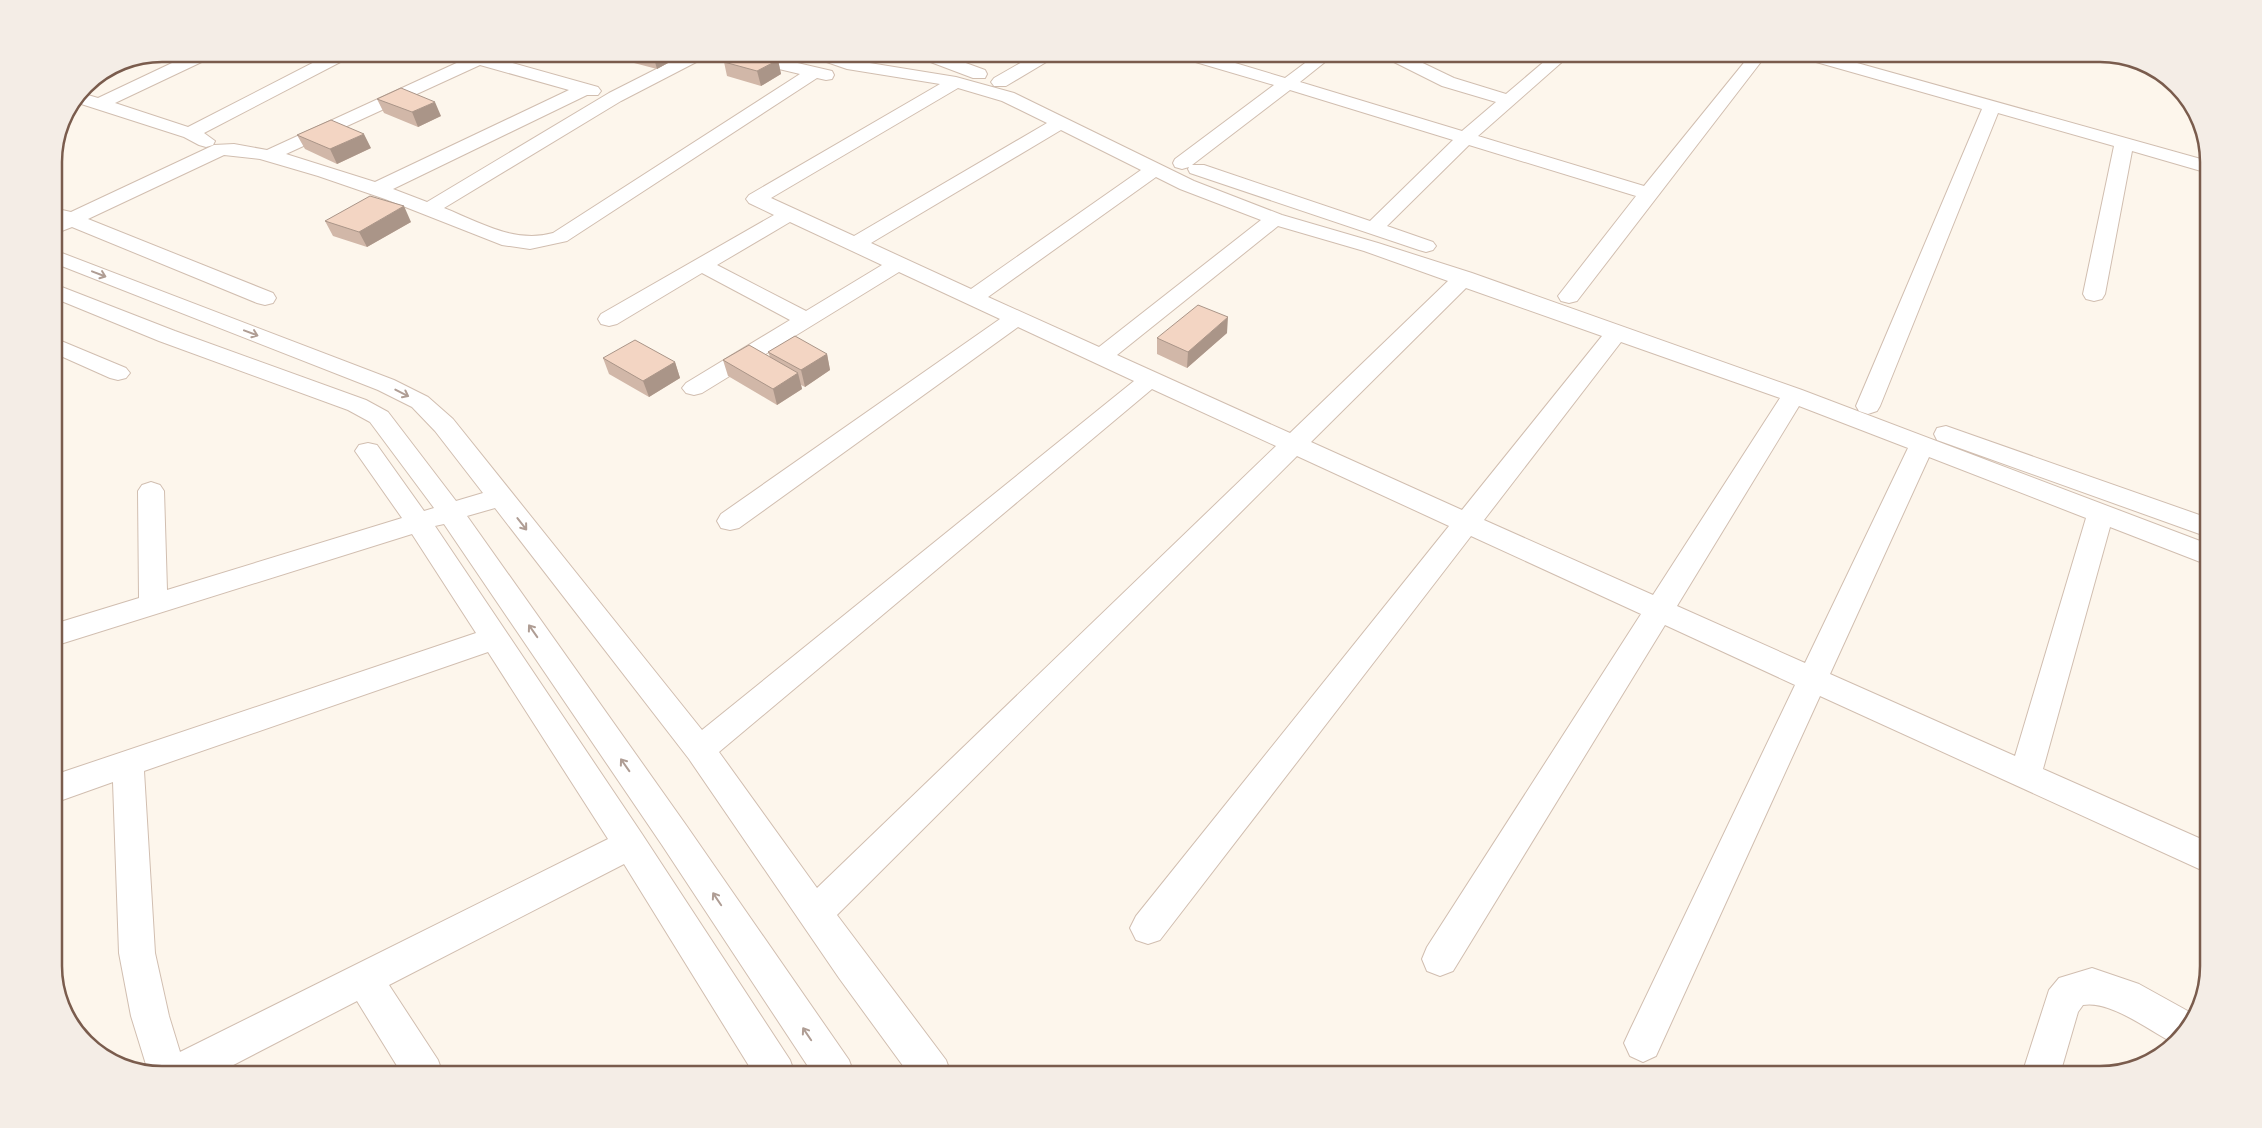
<svg xmlns="http://www.w3.org/2000/svg" width="2262" height="1128" viewBox="0 0 2262 1128" font-family="Raleway,sans-serif">
  <style>
    .lines { fill: none; stroke-linecap: round; stroke-linejoin: round }
    .minor-casing { stroke: #d1beb0; stroke-width: 2 }
    .minor { fill: #fff; fill-rule: evenodd }
    .wall { fill: #d1b7a8 }
    .shaded-wall { fill: #aa9588 }
    .building { fill: #f3d5c3; stroke: #aa9588 }
    .oneway { stroke: #af9d94 }
    .rim { fill: none; stroke: #7a5c4d; stroke-width: 2.5 }
  </style>
  <rect width="100%" height="100%" fill="#fdf6ec"/>
  <g class="lines">
    <!-- minor casing -->
    <g class="minor-casing">
      <path id="minor" d="M191,54H212L210,58L115,103L188,127L330,54H350L348,58L204,133L215,141L213,145L206,147L199,145L184,137L75,102L81,93L98,98Z
        M456,54H480L598,87L601,91L598,95H587L393,189L427,202L609,93L686,54H706L704,58L621,101L444,208C479,222 515,244 553,233L800,74L733,58L731,54H759L832,71L834,75L832,79L826,80L817,78L567,241L530,249L502,245L385,199L318,176L260,159L224,155L88,219L273,293L276,298L273,303L265,305L257,303L72,227L54,234L55,212L62,210L71,212L214,145L234,144L267,150L463,60L457,59ZM480,65L569,90L375,182L286,154Z
        M813,54H835L851,60L956,77L1014,93L1194,181L1282,215L1378,243L1472,273L1802,390L2208,544V565L2110,527L2043,769L2208,842V873L1820,696L1656,1056L1643,1062L1630,1056L1624,1043L1630,1030L1795,685L1665,625L1453,971L1440,976L1427,971L1422,959L1427,947L1641,614L1471,536L1160,940L1148,944L1136,940L1130,928L1136,916L1449,526L1297,456L837,915L946,1060L951,1074H909L839,978L689,759L495,508L467,516L686,825L849,1060L854,1074H813L662,845L444,524L435,526L642,834L790,1060L795,1074H754L624,864L389,985L438,1060L443,1074H402L357,1001L216,1074H163L148,1071L131,1016L119,953L113,782L54,803V775L476,633L412,534L54,646V624L139,598L138,491L142,485L151,482L160,485L164,491L167,590L402,518L355,451L359,445L368,443L377,445L424,511L434,508L370,422L348,410L159,341L54,298V284L175,331L366,400L388,412L456,501L483,493L435,431L412,407L378,390L54,263V250L394,380L428,397L453,419L702,730L1134,381L1018,327L739,528L730,530L721,528L717,521L721,514L1000,319L899,272L702,393L694,395L686,393L682,388L686,383L790,320L702,273L617,324L609,326L601,324L598,319L601,314L774,215L749,203L746,199L749,195L940,84L847,69L815,58ZM958,88L1002,101L1047,123L854,236L771,198ZM1061,130L1141,170L971,289L871,243ZM1156,177L1180,189L1261,220L1099,347L988,297ZM790,222L882,265L806,311L717,265ZM1278,226L1364,251L1448,281L1290,433L1117,355ZM1466,288L1602,336L1462,510L1311,442ZM1621,342L1780,398L1653,595L1484,520ZM1152,389L1276,446L817,888L719,752ZM1799,406L1908,448L1805,663L1677,606ZM1929,457L2086,518L2015,756L1830,674ZM488,652L608,839L180,1052L169,1016L155,953L144,771Z
        M918,54H941L985,70L987,74L985,78H973L920,58Z
        M1036,54H1055L1053,58L1006,86H994L991,82L994,78Z
        M1180,54H1205L1285,78L1317,54H1335L1300,82L1462,131L1496,102L1442,86L1386,58L1384,54H1404L1454,78L1506,94L1553,54H1571L1478,136L1644,186L1751,54H1767L1577,301L1569,303L1561,301L1558,296L1636,196L1469,145L1387,226L1433,242L1436,246L1433,250L1426,252L1419,250L1190,173L1188,169L1189,167L1182,169L1175,167L1173,163L1175,159L1274,85L1182,58ZM1290,90L1453,140L1370,221L1204,165H1192Z
        M1800,54H1825L2208,161V173L2132,151L2105,294L2102,299L2094,301L2086,299L2083,294L2114,146L1998,113L1880,406L1877,411L1868,414L1859,411L1856,406L1982,109L1802,58Z
        M54,338L126,368L130,373L126,378L118,380L110,378L54,353Z
        M1946,426L2208,518V537L1937,440L1934,434L1937,428Z
        M2092,968L2139,984L2195,1015L2172,1042C2148,1030 2110,1000 2083,1005L2078,1012L2060,1074H2022L2049,990L2059,978Z"/>
    </g>
    <!-- minor -->
    <use href="#minor" class="minor"/>
  </g>
  <!-- wall -->
  <path class="wall" d="M632,54H684L657,69L634,63Z
    M778,60L781,74L761,86L727,76L724,62Z
    M377,99L441,116L418,127L384,113Z
    M297,135L371,148L337,164L305,149Z
    M325,221L411,222L367,247L333,236Z
    M1227,333L1187,368L1157,354V338Z
    M768,352L827,354L830,370L805,387L801,385L802,389L777,405L728,376L723,360L770,357Z
    M603,358L675,362L680,378L649,397L609,374Z"/>
  <!-- shaded-wall -->
  <path class="shaded-wall" d="M655,54H684L657,69L653,55Z
    M778,60L781,74L761,86L757,71Z
    M435,102L441,116L418,127L412,112Z
    M364,134L371,148L337,164L330,149Z
    M404,206L411,222L367,247L359,232Z
    M1228,317L1227,333L1187,368L1188,352Z
    M827,354L830,370L805,387L801,370Z
    M675,362L680,378L649,397L643,381Z
    M798,373L802,389L777,405L773,389Z"/>
  <!-- building -->
  <path class="building" d="M738,54H756L778,60L757,71L724,62Z
    M401,88L435,102L412,112L377,99Z
    M331,120L364,134L330,149L297,135Z
    M370,196L404,206L359,232L325,221Z
    M1198,305L1228,317L1188,352L1157,338Z
    M795,336L827,354L801,370L768,352Z
    M635,340L675,362L643,381L603,358Z
    M749,345L798,373L773,389L723,360Z"/>
  <!-- one-way arrows -->
  <defs><path id="oneway-shaft" d="M-6 0H5M1.5-3L5.5 0L1.5 3" fill="none" stroke-width="1.6" stroke-linecap="round" stroke-linejoin="round" transform="scale(1.25)"/></defs>
  <g class="oneway">
    <use href="#oneway-shaft" transform="translate(99 274) rotate(21)"/>
    <use href="#oneway-shaft" transform="translate(251 333) rotate(21)"/>
    <use href="#oneway-shaft" transform="translate(402 393) rotate(27)"/>
    <use href="#oneway-shaft" transform="translate(522 524) rotate(52)"/>
    <use href="#oneway-shaft" transform="translate(533 631) rotate(-125)"/>
    <use href="#oneway-shaft" transform="translate(625 765) rotate(-125)"/>
    <use href="#oneway-shaft" transform="translate(717 899) rotate(-124)"/>
    <use href="#oneway-shaft" transform="translate(807 1034) rotate(-124)"/>
  </g>
  <!-- crop -->
  <path d="M0 0H2262V1128H0ZM162 62H2100A100 100 0 0 1 2200 162V966A100 100 0 0 1 2100 1066H162A100 100 0 0 1 62 966V162A100 100 0 0 1 162 62Z" fill="#f4ede6" fill-rule="evenodd"/>
  <path class="rim" d="M162 62H2100A100 100 0 0 1 2200 162V966A100 100 0 0 1 2100 1066H162A100 100 0 0 1 62 966V162A100 100 0 0 1 162 62Z"/>
</svg>
